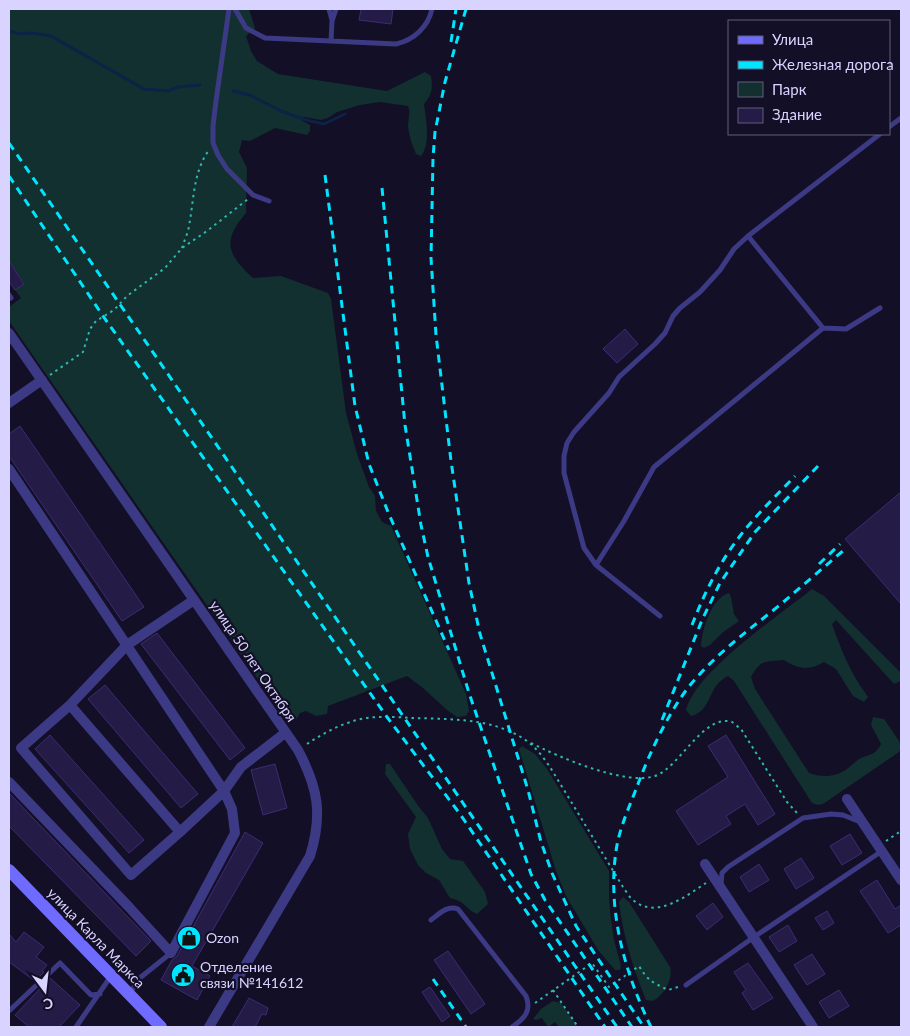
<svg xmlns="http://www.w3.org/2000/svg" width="910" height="1036" viewBox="0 0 910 1036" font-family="Lato,sans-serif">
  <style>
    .green { fill: #12302f }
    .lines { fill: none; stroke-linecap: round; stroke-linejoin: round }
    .stream { stroke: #0c2248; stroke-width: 3 }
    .building { fill: #241b47; stroke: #3b2d73 }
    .path { stroke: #2fb8b0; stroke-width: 2; stroke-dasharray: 2.5 4; stroke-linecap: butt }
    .lane { stroke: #3d3a85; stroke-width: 5 }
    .street { stroke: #3d3a85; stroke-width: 10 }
    .secondary { stroke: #6f6bff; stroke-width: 12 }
    .rail { stroke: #00e5ff; stroke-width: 3; stroke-dasharray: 8 6; stroke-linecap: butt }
    .labels { text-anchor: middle; stroke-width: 4.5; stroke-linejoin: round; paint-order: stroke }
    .street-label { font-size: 14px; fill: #d9d4ff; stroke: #130f26 }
    .poi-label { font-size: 14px; fill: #d9d4ff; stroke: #130f26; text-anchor: start }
  </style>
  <rect width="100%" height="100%" fill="#130f26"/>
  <!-- green -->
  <path class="green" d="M9,9H249L255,28L246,36L251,51L257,61L278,74L387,91L425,72L431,76C433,87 432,95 424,104C426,119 431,143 421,156L416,154C412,145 409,136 408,126C408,119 411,113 408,106L380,102L360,105L337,112L328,118L321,120L304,117L301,120L310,125V131L307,135L275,128L250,141L242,140L239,152L247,168L246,213C222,241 227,254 253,278L281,276L328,293L331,299L346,413L357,454L369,487L375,496L376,511L382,522L391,526L466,694L469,711L466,716L457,717L447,710L423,688L407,676L328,706L327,714L316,716L306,711L300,713L296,720L288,722L9,321V307L21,298L15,290L24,283L9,261Z
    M812,589L824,596L900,672L901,681L894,684L836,620L832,624C841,650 851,674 868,697L864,702L853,696L836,669L824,662C810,671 797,669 784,660C765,662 761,659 751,677L755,689L809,773C822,778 836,777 847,769C851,766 855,762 859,759C869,754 875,756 881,744L871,725L873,717L884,719L899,741L901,748L899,752L823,804L818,805L812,803L734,681L728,676C724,678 719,682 716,686C708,698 707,712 691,716L686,710C696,671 780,615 812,589Z
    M729,593L731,597L734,614L739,621L722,633L710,645L704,648L701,646C702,630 711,598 729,593Z
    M522,746L535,754L547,769L609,871V899L611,920L614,940L621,966L620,970H615L598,950L566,896L556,871L519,749Z
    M386,764H390L419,807L428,818L442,849L450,859L463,861L485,892L488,904L477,914C464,908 467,902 450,898L439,880L426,873L418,865L410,849L408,834L416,817L385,774Z
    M623,897L629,902L670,967C673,980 665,994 653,1001L646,1000C633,968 623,936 619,902Z
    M553,1001L561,1003L578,1027H559L555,1022L548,1027L542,1018L536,1020L533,1019L541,1009Z"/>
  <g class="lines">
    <!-- stream -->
    <path class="stream" d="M9,31L20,34L32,33L51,36L144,89L168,91L178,87L200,85
      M233,91L250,95L281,111L306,120L324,124L345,114"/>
  </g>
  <!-- building -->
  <path class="building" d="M361,9H393L391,24L359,20Z
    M9,261L24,284L15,290L9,281Z
    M625,329L638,344L617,363L603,349Z
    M20,426L144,607L122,621L9,456V434Z
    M901,492V604L845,539Z
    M157,633L245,748L230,760L141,644Z
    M105,685L198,794L181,808L88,699Z
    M50,735L144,840L129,853L35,749Z
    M726,735L775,814L758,825L745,804L726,816L731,824L698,845L676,811L728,777L708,746Z
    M275,764L287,808L263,815L251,770Z
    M9,793L151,941L136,956L9,826Z
    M245,832L263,843L192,966L210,976L197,1000L161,980L172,960L177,956Z
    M850,834L862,853L842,865L830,846Z
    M801,858L814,878L796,889L784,869Z
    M759,864L769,880L749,892L740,877Z
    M877,880L895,909L901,905V925L888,933L860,891Z
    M713,903L723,917L707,930L696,916Z
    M827,911L834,923L823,930L815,918Z
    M788,925L797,941L779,952L769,937Z
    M24,932L44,947L36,957L47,965L42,971L44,972L35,981L9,962V934L16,942Z
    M448,951L485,1004L471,1014L434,960Z
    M812,954L825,974L807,985L794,965Z
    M748,963L773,998L753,1010L742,993L746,990L734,972Z
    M50,978L80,1005L59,1027H29L15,1015Z
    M430,987L450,1016L442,1022L422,992Z
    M839,990L849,1006L829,1018L819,1002Z
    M249,998L268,1008L266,1015L262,1014L255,1027H232Z"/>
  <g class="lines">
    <!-- path -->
    <path class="path" d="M182,248C184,241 188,233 189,226C194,200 193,172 209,150
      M50,375L83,352L90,329L96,321L114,310L127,296L165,268L182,248L207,231L248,199
      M531,743C559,757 625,786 655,776C679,768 704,713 732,722C735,724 738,727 741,729L787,802L797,813
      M307,744C325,732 344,722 366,718C381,716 397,717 412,718C449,719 492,718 524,739C535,746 543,757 550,767L623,887C626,891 629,897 633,900C656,920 686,896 706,883
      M886,841L901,831
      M553,990L578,1027
      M535,1003L592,963L609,987L639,966C648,981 652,982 668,990L678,987"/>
    <!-- lane -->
    <path class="lane" d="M229,9L216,101L213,126V143L218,155L227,169L253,195L269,201
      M235,9L246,28L265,38L396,44C414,40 428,27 432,9
      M329,9L332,20
      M331,41L332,21L336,9
      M889,127L901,118
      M748,236L823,328L846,329L880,308
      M9,295L11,298
      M596,565L624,521L654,467L823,328
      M660,616L596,565L584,548L564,473V456L567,443L574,432L609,393L619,377L655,344L665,333L673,316L680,308L700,292L720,270L734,249L748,236L880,134
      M721,884L722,873L728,867L803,818L831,814L843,815L858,821
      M431,920C439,914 447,905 458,909L526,996C532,1011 524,1019 512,1027
      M686,985L754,937L882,851
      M129,994L141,977L171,953
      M9,1011L60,963L91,995L100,994
      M76,1027L111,976"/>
    <!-- street -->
    <path class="street" d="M9,333L298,750C318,788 323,814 310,856L209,1027
      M9,403L42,380
      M9,469L224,791L232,809L235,833L171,953L129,907L9,782
      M70,705L180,832L131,875L21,748L70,705L127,645L194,600
      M847,799L901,880
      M180,832L224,791L241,767L285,733
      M705,864L813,1027"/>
    <!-- secondary -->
    <path class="secondary" d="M9,870L161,1027"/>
    <!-- rail -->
    <path class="rail" d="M466,9L445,82L435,132L433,158L431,258L436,335L451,461L469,583L480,634L528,790L541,842L552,873L576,926L644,1027
      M451,42L456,9
      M9,143L617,1027
      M325,175L355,406L369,464L388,512L449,650
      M9,176L103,316L387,717L460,814L605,1027
      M382,188L405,425L421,525L428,557L469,693L531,874L545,900L632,1027
      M819,564L840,544
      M692,625C704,594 719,563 740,536C756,515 776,496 795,476
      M662,720L702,620L720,583L755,532L818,466
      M433,979L466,1027
      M651,1027C624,971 606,907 617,845C621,824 631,803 638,784C650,752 669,711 691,684C717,653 749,630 781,604C802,586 823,568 844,550"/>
  </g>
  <!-- icons -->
  <defs>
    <g id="shop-disc" transform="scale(1.25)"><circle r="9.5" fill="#00e5ff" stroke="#130f26"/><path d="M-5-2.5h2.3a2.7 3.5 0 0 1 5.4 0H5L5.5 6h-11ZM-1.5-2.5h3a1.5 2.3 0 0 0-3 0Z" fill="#111"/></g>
    <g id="civic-disc" transform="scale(1.25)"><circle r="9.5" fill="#00e5ff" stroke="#130f26"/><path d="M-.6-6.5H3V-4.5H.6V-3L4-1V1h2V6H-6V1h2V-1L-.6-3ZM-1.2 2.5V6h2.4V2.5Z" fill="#111"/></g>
  </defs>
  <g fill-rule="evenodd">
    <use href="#shop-disc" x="189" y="938"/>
    <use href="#civic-disc" x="183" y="975"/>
  </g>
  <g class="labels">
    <!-- street labels -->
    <g class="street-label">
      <text transform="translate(253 661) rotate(56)" y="5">улица 50 лет Октября</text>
      <text transform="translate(96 938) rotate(46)" y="5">улица Карла Маркса</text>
    </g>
    <!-- poi labels -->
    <g class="poi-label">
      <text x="206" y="943">Ozon</text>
      <text x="200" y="972">Отделение<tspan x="200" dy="16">связи №141612</tspan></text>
    </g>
  </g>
  <!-- border -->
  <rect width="910" height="1036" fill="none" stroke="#d9d4ff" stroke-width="20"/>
  <!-- legend -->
  <rect x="728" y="20" width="162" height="115" fill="#130f26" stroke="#625e7d"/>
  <rect x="738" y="36" width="25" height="8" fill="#6f6bff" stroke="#625e7d"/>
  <text x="772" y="45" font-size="15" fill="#d9d4ff">Улица</text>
  <rect x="738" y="61" width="25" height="8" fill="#00e5ff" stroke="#625e7d"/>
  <text x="772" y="70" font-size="15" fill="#d9d4ff">Железная дорога</text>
  <rect x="738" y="82" width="25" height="15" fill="#12302f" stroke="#625e7d"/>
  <text x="772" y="95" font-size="15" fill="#d9d4ff">Парк</text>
  <rect x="738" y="108" width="25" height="15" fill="#241b47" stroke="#625e7d"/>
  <text x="772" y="120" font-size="15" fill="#d9d4ff">Здание</text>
  <!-- north arrow -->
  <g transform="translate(45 991) rotate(165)" stroke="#130f26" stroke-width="4" paint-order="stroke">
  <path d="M0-4L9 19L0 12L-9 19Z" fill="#d9d4ff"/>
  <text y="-8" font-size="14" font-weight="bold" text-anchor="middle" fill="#d9d4ff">С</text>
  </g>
</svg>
